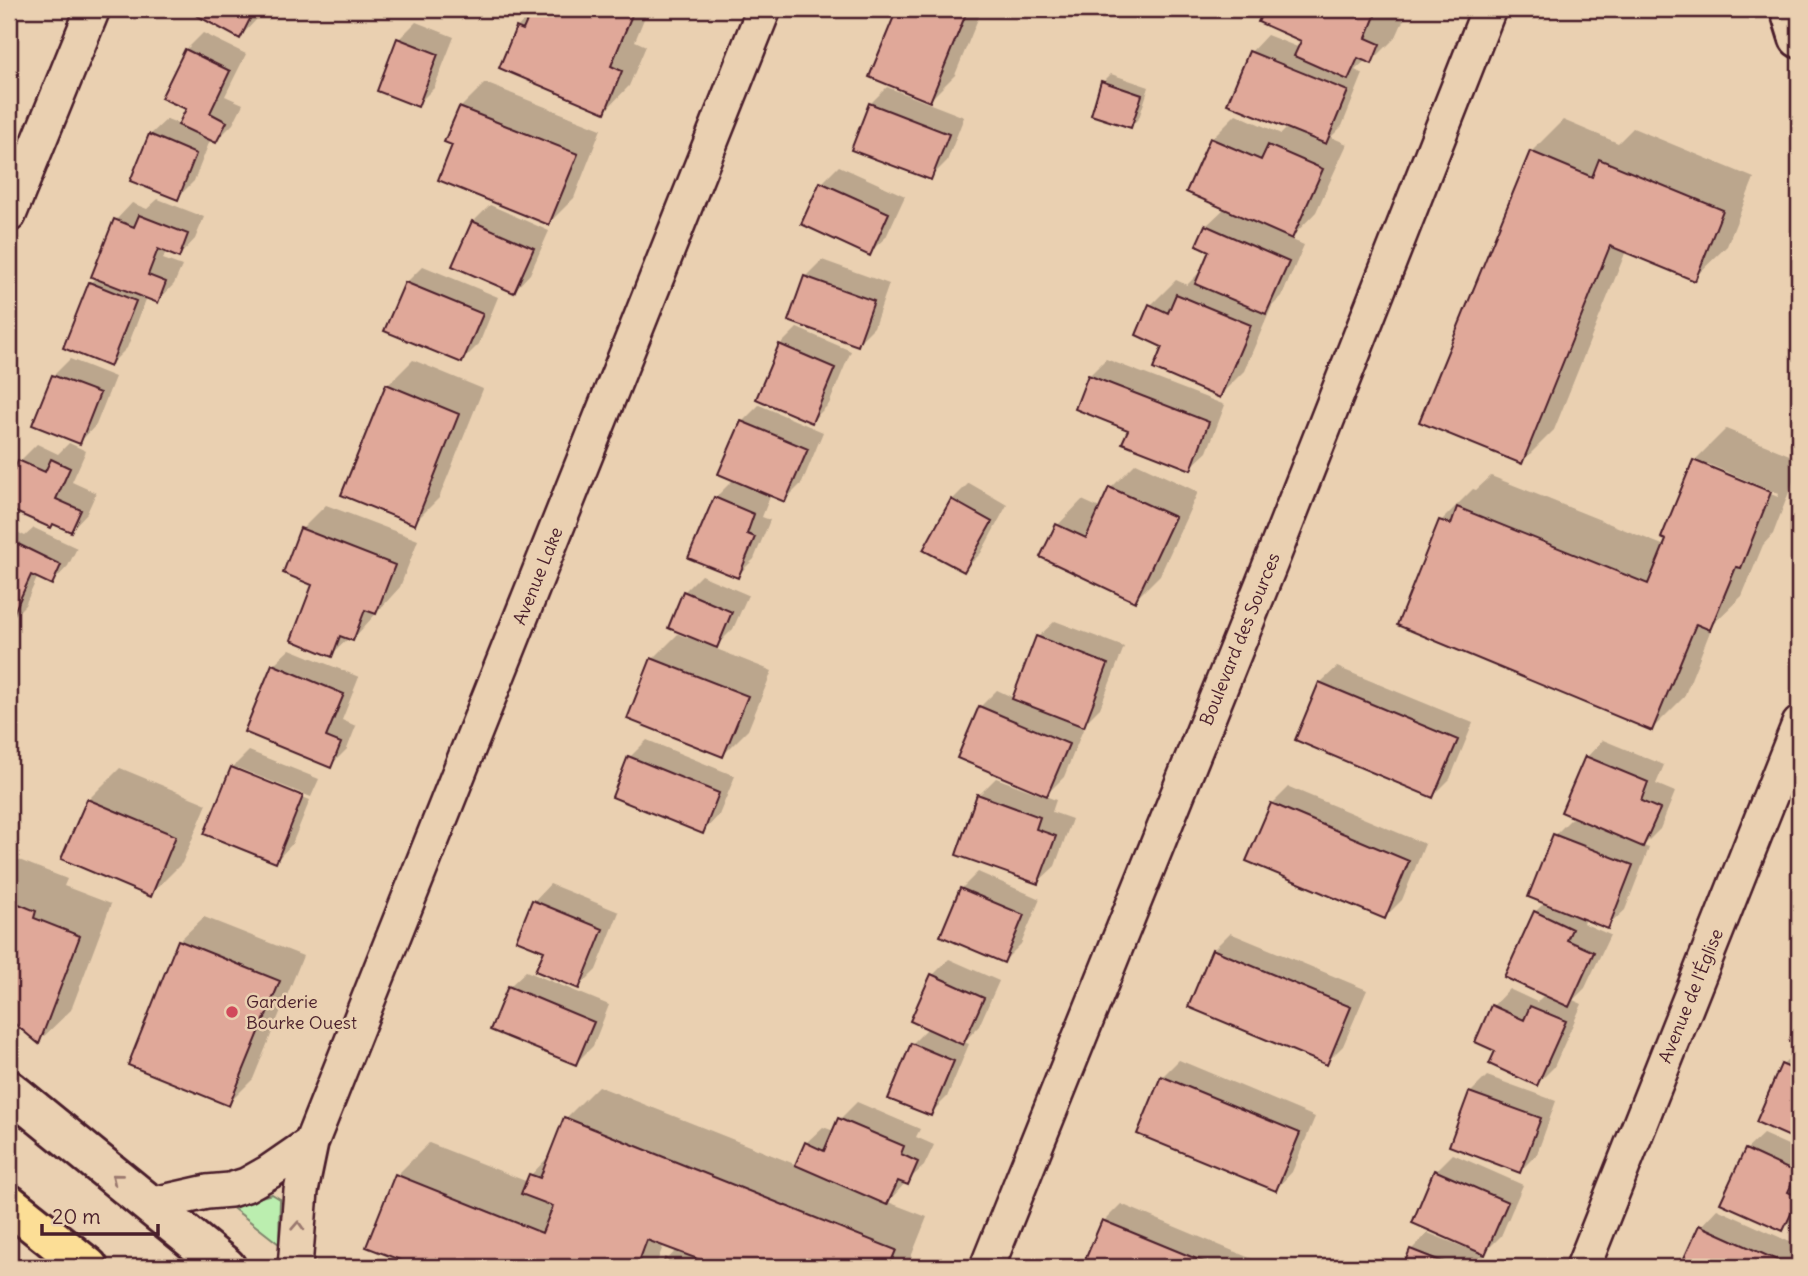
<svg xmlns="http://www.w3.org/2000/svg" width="1808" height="1276" viewBox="0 0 1808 1276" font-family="Delius,sans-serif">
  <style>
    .green { fill: #bbeeaf; stroke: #82866d; stroke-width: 2 }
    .shadow { fill: #0003; fill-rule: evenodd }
    .building { fill: #e0a899; stroke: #4a1f2b; stroke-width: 2 }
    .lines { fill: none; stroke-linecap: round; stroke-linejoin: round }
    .minor-casing { stroke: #4a1f2b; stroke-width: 38 }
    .tertiary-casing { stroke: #4a1f2b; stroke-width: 44 }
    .secondary-casing { stroke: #4a1f2b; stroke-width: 44 }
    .motorway-casing { stroke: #4a1f2b; stroke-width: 44 }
    .minor { stroke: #ead0b1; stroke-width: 33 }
    .tertiary { stroke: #ead0b1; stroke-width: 38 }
    .secondary { stroke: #ead0b1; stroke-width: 38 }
    .motorway { stroke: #fcde96; stroke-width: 38 }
    .oneway { stroke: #9a786e }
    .poi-dot { fill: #d1495b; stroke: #ead0b1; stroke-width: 2.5 }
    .labels { text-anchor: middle; stroke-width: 5; stroke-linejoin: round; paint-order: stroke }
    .street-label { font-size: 18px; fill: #4a1f2b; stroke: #ead0b1 }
    .poi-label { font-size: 18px; fill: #4a1f2b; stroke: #ead0b1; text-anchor: start }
  </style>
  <rect width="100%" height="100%" fill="#ead0b1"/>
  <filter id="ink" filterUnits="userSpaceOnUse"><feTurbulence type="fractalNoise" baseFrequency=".0143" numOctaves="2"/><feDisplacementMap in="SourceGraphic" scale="14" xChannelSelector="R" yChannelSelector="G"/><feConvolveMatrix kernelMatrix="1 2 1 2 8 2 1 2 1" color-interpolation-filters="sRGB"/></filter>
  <g filter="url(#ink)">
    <!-- green -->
    <path class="green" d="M272,1194L280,1199L279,1244L234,1209L246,1201Z"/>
    <!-- shadow -->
    <path class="shadow" d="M199,9H262L256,20L240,37L196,14Z
      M534,9H648L635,41L646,46L629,86L605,111L517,28Z
      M899,9H982L955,75L929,101L872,76Z
      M1266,9H1391L1389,13L1404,19L1396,37L1371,62L1366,60L1355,70L1363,74L1342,126L1331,137L1347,144L1316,212L1290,239L1304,245L1282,296L1272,306L1244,371L1219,396L1165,346L1151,305L1176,280L1187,285L1203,269L1212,250L1206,226L1225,208L1211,139L1236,114L1281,134L1288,127L1251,52L1267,35L1300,48L1304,40L1260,22Z
      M416,22L454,37L434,88L417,105L379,90L399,39Z
      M203,33L246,54L225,96L243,104L233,124L216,141L211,138L194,181L177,198L150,135L167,119L180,124L188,108L186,50Z
      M1111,74L1149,87L1139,118L1131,126L1103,82Z
      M485,83L601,129L574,198L549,223L454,144L460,108Z
      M887,87L964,117L947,161L930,178L870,104Z
      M1563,120L1618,143L1633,128L1754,178L1727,246L1694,278L1626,251L1554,430L1522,462L1531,152Z
      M839,166L905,196L886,237L869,253L803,224L822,183Z
      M158,199L204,217L195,239L179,256L166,251L163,259L182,266L174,284L158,301L147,297L127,348L110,365L90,283L97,277L116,220L132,203L147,209Z
      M490,205L549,231L530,274L514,291L473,222Z
      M822,260L889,284L874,327L857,344L805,277Z
      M423,266L498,297L479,344L462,361L406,283Z
      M797,328L851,351L829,404L812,421L780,345Z
      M70,359L115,377L96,425L80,442L53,376Z
      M1106,359L1225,405L1207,452L1190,468L1130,429L1089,376Z
      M413,360L483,389L439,498L414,523L388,385Z
      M759,405L823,432L802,483L785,500L771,494L762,517L770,520L754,559L737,576L715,498L734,479L742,422Z
      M1726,429L1799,459V466L1773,534L1763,545L1742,596L1713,624L1684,697L1652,729L1441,521L1473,489L1476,490L1491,476L1665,546L1694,461ZM1708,464L1779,494L1778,497L1708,468Z
      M69,443L86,451L72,482L96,493L87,513L71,530L54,523L51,526L9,507V486L20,461L37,444L58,454Z
      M1136,463L1198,492L1160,575L1135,600L1043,556L1058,525L1082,500L1102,509L1111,488Z
      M969,483L1007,505L981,553L964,570L952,500Z
      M326,505L418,540L400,587L353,639L349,638L331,655L302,529Z
      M9,528L25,536L34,528L77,548L68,566L52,583L38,576L25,605L9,621Z
      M701,575L748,595L733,629L714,648L772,671L748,730L723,755L630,718L653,659L678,634L688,638L684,592Z
      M1055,621L1124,647L1100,708L1082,726L1084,727L1064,777L1045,796L1056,800L1052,812L1072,819L1055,866L1038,882L979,795L996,778L1042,795L1043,792L980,707L997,690L1014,698L1038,637Z
      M9,623L14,625L9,637Z
      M290,649L359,677L342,720L356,726L347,749L330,766L273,665Z
      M1337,667L1473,723L1450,779L1433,796L1320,683Z
      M647,740L735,776L719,815L703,832L630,757Z
      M1603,740L1664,765L1656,784L1675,792L1660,829L1643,846L1649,848L1625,910L1608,926L1585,918L1583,923L1610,935L1585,988L1573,1000L1582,1004L1554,1067L1537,1084L1498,1050L1477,1041L1493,1006L1509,989L1537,1002L1545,994L1535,912L1545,902L1530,896L1555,835L1574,816L1563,811L1587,757Z
      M249,751L319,779L311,797L238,768V771L310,800L292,844L276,861L232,768Z
      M120,768L207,804L182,863L150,895L88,800Z
      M1289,787L1425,844L1402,900L1385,917L1272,804Z
      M9,856L67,879L64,886L111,904L71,1010L39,1041L9,1017Z
      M978,872L1040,899L1021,944L1004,961L961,889Z
      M550,884L619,912L596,970L579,987L546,950L534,901Z
      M204,917L303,956L253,1079L228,1104L179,941Z
      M1230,933L1367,990L1343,1046L1326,1063L1213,950Z
      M949,959L999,981L979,1026L964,1042L969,1044L947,1097L930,1114L912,1044L928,1028L933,975Z
      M526,971L609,1005L593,1046L576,1063L509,987Z
      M1799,1048V1139L1758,1121L1783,1065Z
      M1179,1060L1315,1117L1292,1172L1276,1189L1162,1077Z
      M1487,1076L1556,1101L1537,1154L1520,1171L1470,1093Z
      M598,1086L797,1165L806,1143L823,1127L834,1131L840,1119L857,1102L920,1129L916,1137L934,1145L924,1166L906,1182L888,1202L927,1217L907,1267H664L667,1260L677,1249L664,1244L655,1267H408L410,1262L397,1175L429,1143L528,1182L531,1175L551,1154L566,1118Z
      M1763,1134L1799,1150V1213L1783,1229L1746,1150Z
      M1453,1154L1523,1185L1501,1236L1483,1254L1485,1255L1480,1267H1405L1411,1250L1428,1233L1471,1250L1472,1247L1436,1171Z
      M1121,1204L1257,1261L1254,1267H1085L1104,1221Z
      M1717,1209L1799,1246V1267H1682L1701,1226Z"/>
    <!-- building -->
    <path class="building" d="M197,9H255L240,39L194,14Z
      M532,9L634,10L611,66L622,71L605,113L499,68L516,27L523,30Z
      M897,9H968L930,102L869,77Z
      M1264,9H1373L1377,11L1366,38L1380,44L1372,64L1358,58L1348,80L1294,56L1301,41L1258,22Z
      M397,38L438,54L418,107L377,91Z
      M185,49L230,71L210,113L227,122L216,143L178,125L186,109L161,98Z
      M1249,51L1348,91L1326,144L1227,104Z
      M1101,81L1142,95L1131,128L1091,115Z
      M869,103L949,134L931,180L851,150Z
      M459,107L578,154L549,225L438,180L452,145L444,142Z
      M149,134L196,154L178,200L130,181Z
      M1210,138L1261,160L1268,145L1323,169L1292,239L1186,192Z
      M1530,151L1592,177L1599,159L1723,210L1695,281L1610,246L1522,464L1419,422Z
      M820,182L889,213L870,256L801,224Z
      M139,215L188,234L179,258L158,249L148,275L166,282L158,303L91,277L114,219L134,227Z
      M472,221L534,248L514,293L452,266Z
      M1205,225L1289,262L1266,314L1195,284L1209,251L1196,245Z
      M804,276L874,301L858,346L788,321Z
      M89,282L136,301L110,367L63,348Z
      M405,282L483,314L462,363L384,331Z
      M1176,294L1251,325L1220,398L1153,369L1162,347L1136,335L1149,304L1168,313Z
      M779,344L835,368L812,423L756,399Z
      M52,375L100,393L80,444L32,425Z
      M1088,375L1209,422L1191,470L1122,443L1128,430L1075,409Z
      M386,384L459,414L415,525L341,495Z
      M741,421L808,449L785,502L718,474Z
      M51,459L70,468L56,499L81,510L71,532L53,524L51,528L9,509V481L18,460L45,472Z
      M1693,460L1771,492L1741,568L1736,567L1710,630L1696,624L1652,731L1397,625L1439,520L1451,524L1457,507L1648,584L1666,540L1661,538Z
      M1109,487L1175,517L1135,602L1040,557L1056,524L1086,538Z
      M714,497L754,514L747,534L755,537L738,578L688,558Z
      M951,499L992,522L964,572L923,550Z
      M300,528L395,565L376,614L365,610L353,641L340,636L332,657L291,640L312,585L283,573Z
      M16,543L61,565L52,585L31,575L9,623V553L11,554Z
      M683,591L732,612L717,648L668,628Z
      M1036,636L1108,664L1084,727L1012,699Z
      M651,658L748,696L723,757L627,719Z
      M272,664L344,694L326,737L341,743L331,768L244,732Z
      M1319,682L1458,740L1433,798L1295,740Z
      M979,706L1069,744L1047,796L957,758Z
      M628,756L719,793L703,834L612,797Z
      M1585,756L1648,782L1641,801L1660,809L1643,847L1561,812Z
      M231,767L303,796L276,863L204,834Z
      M977,794L1040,817L1036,829L1056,836L1038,884L956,855Z
      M87,799L176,836L151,897L61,859Z
      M1271,803L1409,861L1385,919L1246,861Z
      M1553,834L1633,865L1608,929L1528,897Z
      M960,888L1024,915L1004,963L940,936Z
      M9,900L36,911L34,918L80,936L39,1044L9,1019Z
      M532,900L603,929L579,989L535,971L544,951L516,940Z
      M1534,911L1572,929L1567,940L1594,952L1569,1007L1504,977Z
      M178,940L280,981L229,1106L128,1065Z
      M1212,949L1351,1007L1327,1065L1188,1007Z
      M931,974L984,998L963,1045L910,1021Z
      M508,986L594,1022L576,1065L490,1030Z
      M1491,1005L1524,1020L1530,1006L1566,1021L1537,1086L1489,1064L1495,1051L1475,1042Z
      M1799,1018V1046L1789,1041Z
      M911,1043L954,1061L931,1116L888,1099Z
      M1781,1064L1799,1072V1141L1756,1122Z
      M1161,1076L1300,1133L1276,1191L1137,1134Z
      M1469,1092L1541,1118L1520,1173L1449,1146Z
      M564,1117L896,1250L889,1267H719L647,1240L637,1267H406L408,1263L366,1247L395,1174L542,1233L553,1206L521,1194L529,1174L540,1178Z
      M838,1118L904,1146L901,1154L918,1162L908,1185L898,1181L887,1205L795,1165L805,1142L824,1151Z
      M1745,1149L1797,1173L1788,1192L1799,1197L1783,1231L1720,1203Z
      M1434,1170L1508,1202L1485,1255L1412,1223Z
      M1102,1220L1216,1267H1082Z
      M1699,1225L1792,1267H1680Z
      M1410,1249L1456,1267H1403Z
      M665,1259L686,1267H662Z"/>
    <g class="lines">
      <!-- minor casing -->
      <g class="minor-casing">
        <path id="minor" d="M9,215L93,9
          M149,1205L207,1192L230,1190L246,1185L269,1172L311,1143
          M295,1267L301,1191L311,1143L764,9
          M987,1267L1268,570L1489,9
          M1583,1267L1799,724"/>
      </g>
      <!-- tertiary casing -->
      <g class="tertiary-casing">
        <path id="tertiary" d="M1790,9L1799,38"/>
      </g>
      <!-- secondary casing -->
      <g class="secondary-casing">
        <path id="secondary" d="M9,1090L226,1267"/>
      </g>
      <!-- motorway casing -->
      <g class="motorway-casing">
        <path id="motorway" d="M9,1204L88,1267"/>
      </g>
      <!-- minor -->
      <use href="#minor" class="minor"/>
      <!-- tertiary -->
      <use href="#tertiary" class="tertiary"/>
      <!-- secondary -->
      <use href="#secondary" class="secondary"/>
      <!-- motorway -->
      <use href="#motorway" class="motorway"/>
    </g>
    <!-- one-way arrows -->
    <defs><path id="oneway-chevron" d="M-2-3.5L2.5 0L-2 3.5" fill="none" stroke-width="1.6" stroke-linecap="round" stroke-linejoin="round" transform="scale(1.75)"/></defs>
    <g class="oneway">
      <use href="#oneway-chevron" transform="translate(116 1178) rotate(-141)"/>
      <use href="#oneway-chevron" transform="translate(298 1226) rotate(-87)"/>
    </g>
  </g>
  <!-- markers -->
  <circle class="poi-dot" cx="232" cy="1012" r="7"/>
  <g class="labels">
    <!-- street labels -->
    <g class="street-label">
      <text transform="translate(538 576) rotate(-68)" y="6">Avenue Lake</text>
      <text transform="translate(1240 639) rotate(-68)" y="6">Boulevard des Sources</text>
      <text transform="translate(1691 996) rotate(-68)" y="6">Avenue de l'Église</text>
    </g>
    <!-- poi labels -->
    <g class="poi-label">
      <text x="246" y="1008">Garderie<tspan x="246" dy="21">Bourke Ouest</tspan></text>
    </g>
  </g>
  <!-- margin -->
  <rect width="1808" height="1276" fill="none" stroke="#ead0b1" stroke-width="35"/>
  <rect x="18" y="18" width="1773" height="1241" fill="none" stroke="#4a1f2b" stroke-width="2.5" filter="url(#ink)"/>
  <!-- scale -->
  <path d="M42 1224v10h116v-10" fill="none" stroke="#4a1f2b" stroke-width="3.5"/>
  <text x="52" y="1224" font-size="21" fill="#4a1f2b" stroke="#ead0b1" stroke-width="5" paint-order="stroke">20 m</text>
</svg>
